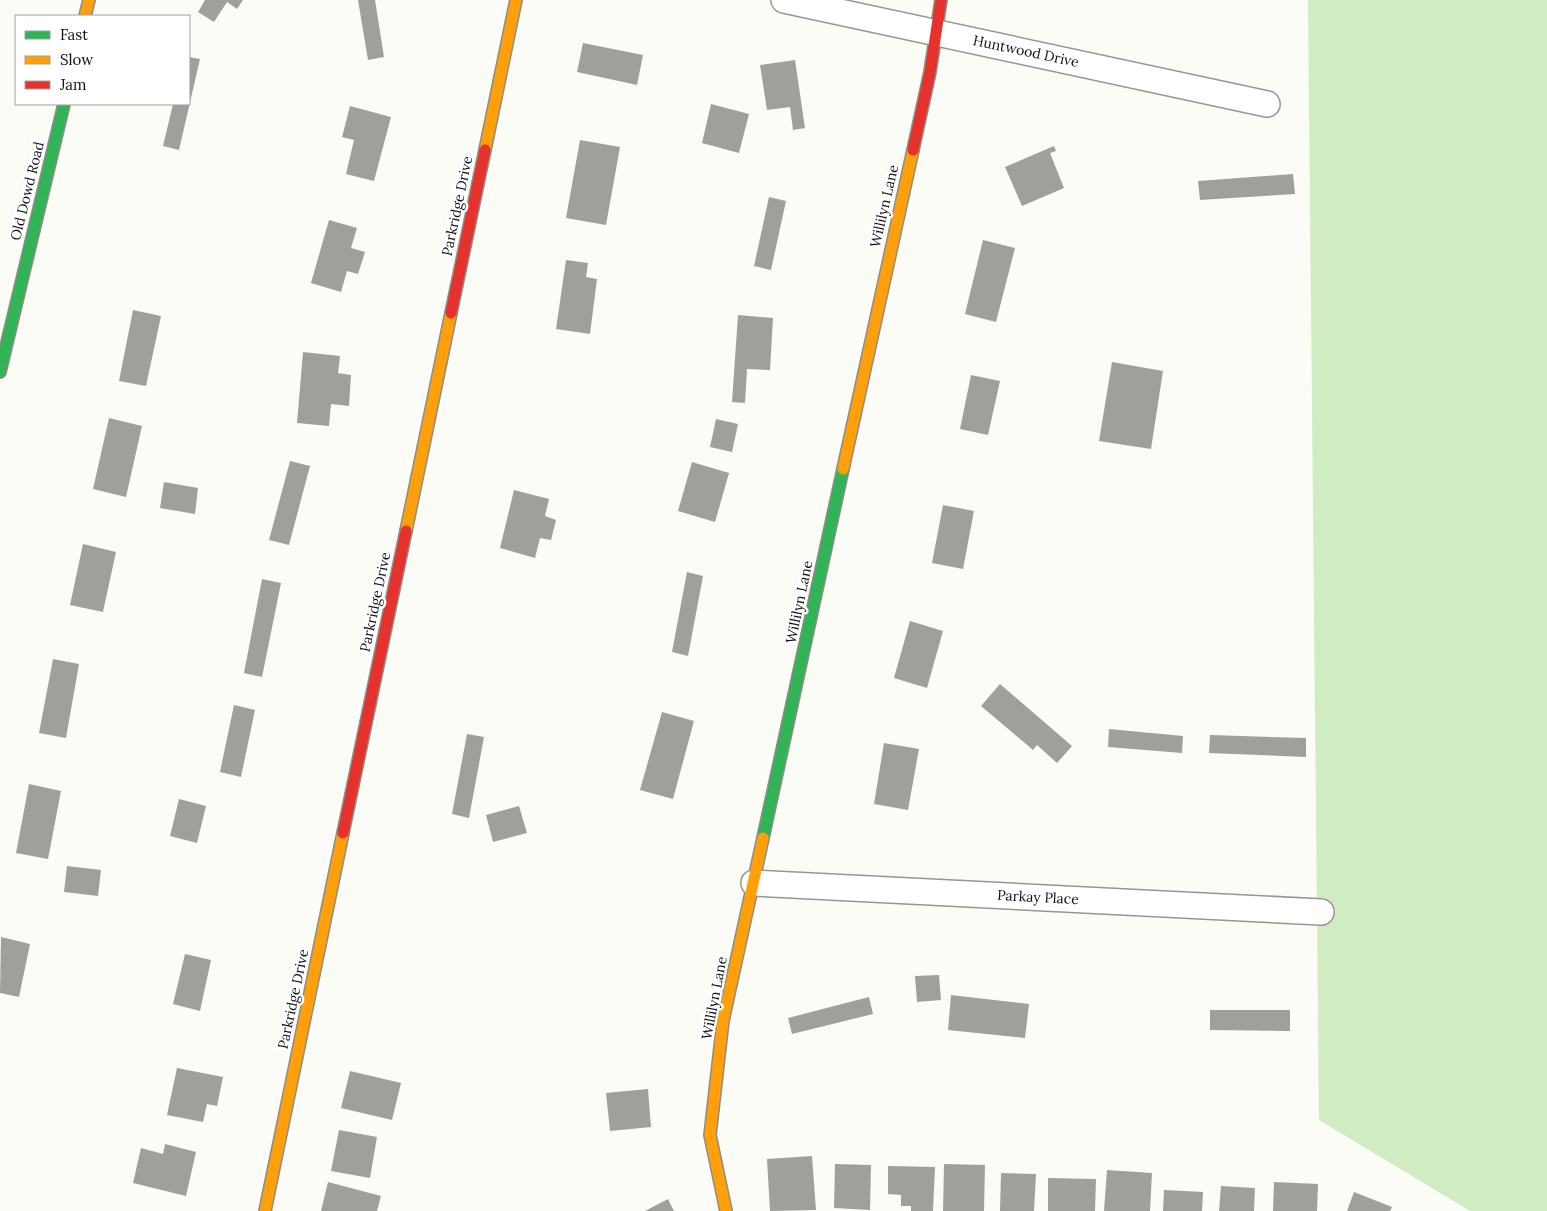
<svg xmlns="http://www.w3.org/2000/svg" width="1547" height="1211" viewBox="0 0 1547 1211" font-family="Lora,serif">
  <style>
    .forest { fill: #cfecc2 }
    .building { fill: #a09f9b }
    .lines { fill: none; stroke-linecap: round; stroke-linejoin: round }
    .street-casing { stroke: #969694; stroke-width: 28 }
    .fast-casing { stroke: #8d8d8a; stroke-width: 14 }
    .slow-casing { stroke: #8d8d8a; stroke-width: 14 }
    .jam-casing { stroke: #8d8d8a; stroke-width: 14 }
    .street { stroke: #fffffe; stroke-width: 25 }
    .fast { stroke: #30b455; stroke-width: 11 }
    .slow { stroke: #ff9f0a; stroke-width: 11 }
    .jam { stroke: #e5322d; stroke-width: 11 }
    .labels { text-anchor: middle; stroke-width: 5; stroke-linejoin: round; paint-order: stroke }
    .street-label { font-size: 14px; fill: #101010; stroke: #fff }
  </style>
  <rect width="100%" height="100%" fill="#fcfcf6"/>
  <!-- forest -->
  <path class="forest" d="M1308,0H1547V1211H1470L1319,1120Z"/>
  <!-- building -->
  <path class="building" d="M205,0H243L237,9L227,2L214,22L198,12Z
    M358,0H375L384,57L368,60Z
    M583,43L643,55L637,85L577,72Z
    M189,57L200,59L179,150L163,146L173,104H189Z
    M795,60L805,128L793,130L790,107L767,110L760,65Z
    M711,104L749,114L739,153L702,143Z
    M350,106L391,117L374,181L346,174L354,140L342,137Z
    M580,140L620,147L606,225L566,218Z
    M1054,146L1056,151L1050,153L1064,188L1022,206L1005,167Z
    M1293,174L1295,194L1200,200L1198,181Z
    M769,197L786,201L771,270L754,266Z
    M329,220L357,228L351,248L365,252L358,274L347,271L341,292L311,283Z
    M983,240L1015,248L996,322L965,314Z
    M566,260L588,263L586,277L597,279L590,334L556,329Z
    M133,310L161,316L146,386L119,381Z
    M738,315L773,318L770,370L747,369L745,403L732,402Z
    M303,352L340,356L338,373L351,375L349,406L331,404L329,426L297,423Z
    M1112,362L1163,371L1151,449L1099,441Z
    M971,375L1000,381L988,435L960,429Z
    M109,418L142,426L126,497L93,489Z
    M716,419L738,424L732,452L710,447Z
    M290,461L310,466L289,545L269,540Z
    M692,462L729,473L715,522L678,511Z
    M164,482L198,488L195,514L160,508Z
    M514,490L549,499L545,516L556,520L551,540L540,538L535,558L500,548Z
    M943,505L974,511L963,569L932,563Z
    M83,544L116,552L103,612L70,605Z
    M687,572L703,576L688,656L672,652Z
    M262,579L281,583L262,677L244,673Z
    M910,621L943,631L927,688L894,678Z
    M53,659L79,664L66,738L39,733Z
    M1000,684L1072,746L1057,763L1037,745L1033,750L981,706Z
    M234,705L255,710L241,777L220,772Z
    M662,712L694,721L673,799L640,790Z
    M1109,729L1183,736L1182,753L1108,747Z
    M467,734L484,737L469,818L452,814Z
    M1210,735L1306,738V757L1209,753Z
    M884,743L919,749L908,810L874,804Z
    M29,784L61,791L48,859L16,853Z
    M179,799L206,806L197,843L170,836Z
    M519,806L527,833L493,842L486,815Z
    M67,866L101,870L98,896L64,892Z
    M1,937L30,944L19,997L0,993Z
    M185,954L211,960L200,1011L173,1004Z
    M939,975L941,1000L917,1002L915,976Z
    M951,995L1029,1004L1025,1038L948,1030Z
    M869,997L873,1014L792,1034L788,1018Z
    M1210,1010H1290V1031L1210,1030Z
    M177,1068L223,1077L217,1106L207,1104L203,1122L167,1115Z
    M350,1071L401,1083L392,1120L341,1108Z
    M648,1089L651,1127L610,1131L606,1093Z
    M339,1130L377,1137L370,1178L331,1171Z
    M165,1144L196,1152L186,1196L133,1183L141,1148L163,1154Z
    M812,1156L816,1210L770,1211L767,1159Z
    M835,1164L871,1165L870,1210L834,1208Z
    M944,1164L985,1165L984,1211H943Z
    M888,1166L935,1167L933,1211H911V1206H901V1195L888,1194Z
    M1107,1170L1152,1173L1150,1211H1104Z
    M1001,1173L1036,1174L1034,1211H1000Z
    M1048,1178L1096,1179L1095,1211H1048Z
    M328,1182L381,1196L377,1211H321Z
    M1274,1182L1318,1184L1317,1211H1273Z
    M1221,1186L1255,1188L1254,1211H1219Z
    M1164,1190L1203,1192L1202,1211H1163Z
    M1354,1192L1392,1207L1390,1211H1347Z
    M668,1199L674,1211H645Z"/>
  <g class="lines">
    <!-- street casing -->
    <g class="street-casing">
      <path id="street" d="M784,0L1267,104
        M754,883L1321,912"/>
    </g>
    <!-- fast casing -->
    <g class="fast-casing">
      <path id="fast" d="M0,372L64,104
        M763,838L843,469"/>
    </g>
    <!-- slow casing -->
    <g class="slow-casing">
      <path id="slow" d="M85,16L89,0
        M485,150L516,0
        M843,469L913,150
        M406,531L451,313
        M265,1211L343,833
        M726,1211L710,1135L723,1021L763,838"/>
    </g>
    <!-- jam casing -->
    <g class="jam-casing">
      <path id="jam" d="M913,150L930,72L941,0
        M451,313L485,150
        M343,833L406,531"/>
    </g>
    <!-- street -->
    <use href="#street" class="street"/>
    <!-- fast -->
    <use href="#fast" class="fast"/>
    <!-- slow -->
    <use href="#slow" class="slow"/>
    <!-- jam -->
    <use href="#jam" class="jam"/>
  </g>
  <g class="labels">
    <!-- street labels -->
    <g class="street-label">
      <text transform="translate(1026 51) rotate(12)" y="5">Huntwood Drive</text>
      <text transform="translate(27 191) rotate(-76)" y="5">Old Dowd Road</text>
      <text transform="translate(457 206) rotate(-78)" y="5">Parkridge Drive</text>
      <text transform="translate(884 206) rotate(-77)" y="5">Willilyn Lane</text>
      <text transform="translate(375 602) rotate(-78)" y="5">Parkridge Drive</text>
      <text transform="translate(799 602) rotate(-78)" y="5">Willilyn Lane</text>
      <text transform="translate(1038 897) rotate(3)" y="5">Parkay Place</text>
      <text transform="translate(714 998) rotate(-79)" y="5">Willilyn Lane</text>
      <text transform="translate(293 999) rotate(-78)" y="5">Parkridge Drive</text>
    </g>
  </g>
  <!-- legend -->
  <rect x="15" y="15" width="175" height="90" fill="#ffffff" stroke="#9f9f9f"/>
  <rect x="25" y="31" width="25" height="8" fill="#30b455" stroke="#9f9f9f"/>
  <text x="60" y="40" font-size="15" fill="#101010">Fast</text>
  <rect x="25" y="56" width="25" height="8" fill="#ff9f0a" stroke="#9f9f9f"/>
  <text x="60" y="65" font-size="15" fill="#101010">Slow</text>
  <rect x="25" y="81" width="25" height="8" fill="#e5322d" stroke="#9f9f9f"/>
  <text x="60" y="90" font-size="15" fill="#101010">Jam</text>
</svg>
